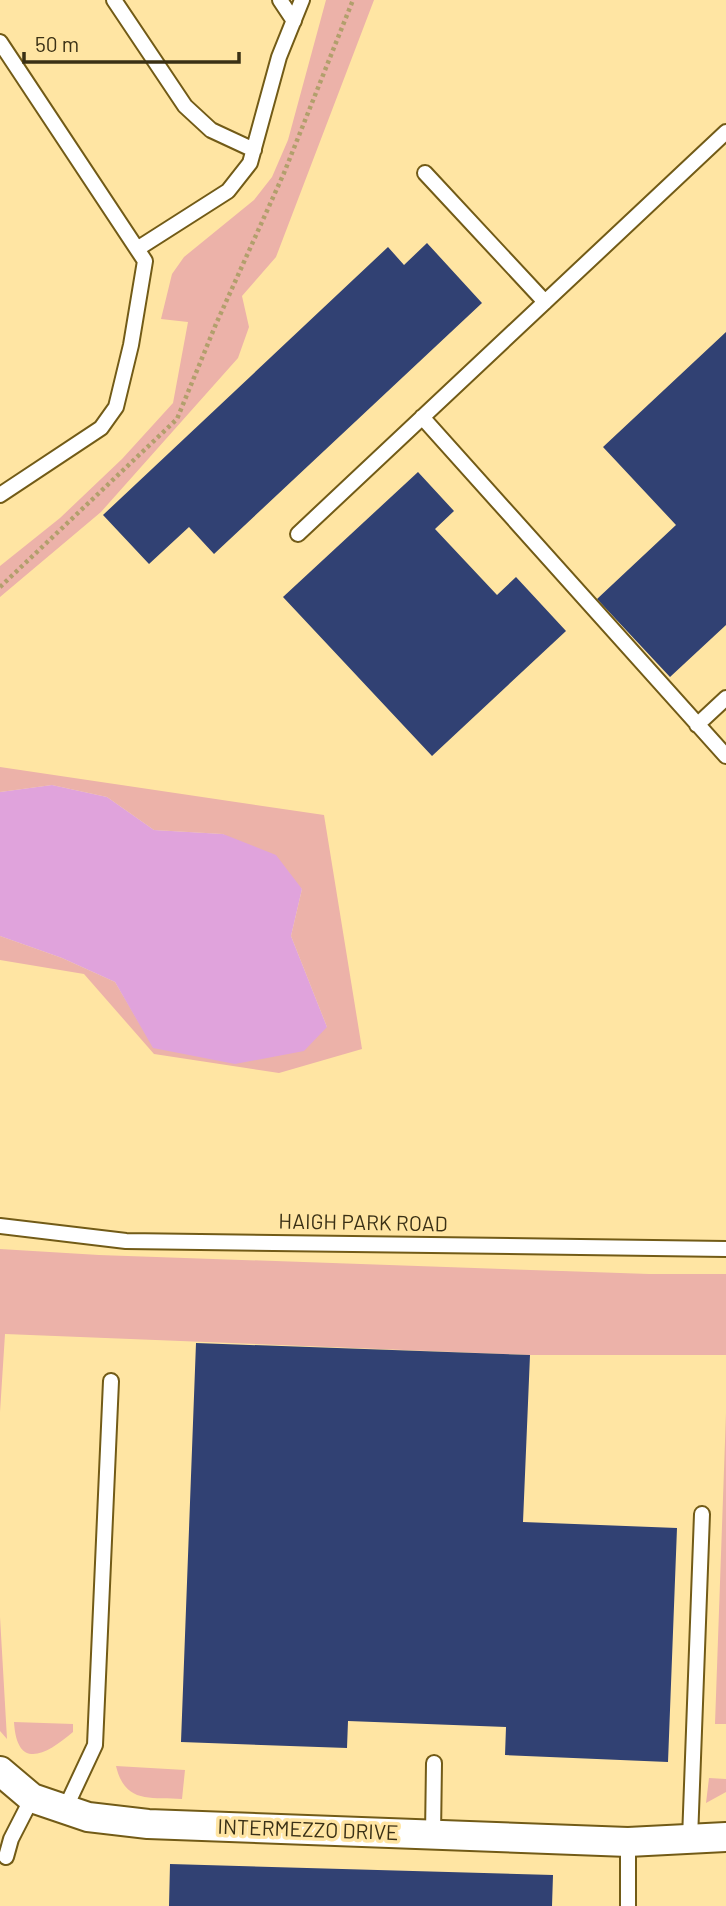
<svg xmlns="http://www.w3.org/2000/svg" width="726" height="1906" viewBox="0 0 726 1906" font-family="Barlow,sans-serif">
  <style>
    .green { fill: #ecb2a9 }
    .water { fill: #e0a3dc }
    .building { fill: #314173 }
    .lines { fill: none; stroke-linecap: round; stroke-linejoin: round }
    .lane-casing { stroke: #725b17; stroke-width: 18 }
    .street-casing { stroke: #725b17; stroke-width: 32 }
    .path { stroke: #b29f6c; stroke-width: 4.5; stroke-dasharray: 3.5 3.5; stroke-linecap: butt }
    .lane { stroke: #fff; stroke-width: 14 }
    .street { stroke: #fff; stroke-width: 28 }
    .labels { text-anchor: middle; stroke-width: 7; stroke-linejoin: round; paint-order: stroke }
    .street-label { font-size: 21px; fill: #3a3015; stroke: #ffe5a3 }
  </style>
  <rect width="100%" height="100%" fill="#ffe5a3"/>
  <!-- green -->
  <path class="green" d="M326,0H374L276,257L242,296L249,327L238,358L101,512L0,597V566L60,518L122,459L173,403L188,322L161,319L172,274L184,257L254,200L272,177L288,140Z
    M0,767L324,815L362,1049L279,1073L154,1054L84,974L0,960V936L62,958L115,982L154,1048L327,1027L291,936L302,889L223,834L154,830L107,797L52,785L0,792Z
    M0,1249L99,1255L649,1274H726V1355H530L5,1334L0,1412Z
    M726,1413V1724H715Z
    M0,1617L7,1739L0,1731Z
    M14,1722L73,1724V1732C47,1754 17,1772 14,1722Z
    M116,1766L185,1770L182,1799C150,1797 125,1804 116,1766Z
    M709,1778L726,1779V1792L706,1803Z"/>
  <!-- water -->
  <path class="water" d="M52,785L107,797L154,830L223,834L276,855L302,889L291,936L327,1027L304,1051L235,1064L153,1048L115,982L62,958L0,936V792Z"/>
  <!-- building -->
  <path class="building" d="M427,243L482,303L214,554L189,527L149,564L103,515L388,247L404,265Z
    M726,332V625L670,677L597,599L676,525L603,447Z
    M418,472L454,511L435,529L497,595L516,577L566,631L432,756L283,597Z
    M196,1343L530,1355L523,1522L677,1528L668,1762L505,1755L506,1727L348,1721L347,1748L181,1742Z
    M170,1864L553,1875L552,1906H169Z"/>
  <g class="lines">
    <!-- lane casing -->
    <g class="lane-casing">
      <path id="lane" d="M114,0L185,106L211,130L254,150
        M280,0L294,21
        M0,42L145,261L131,345L116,407L101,428L0,495
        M425,173L545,302
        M137,249L228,191L250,163L279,57L302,0
        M422,417L726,756
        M298,534L726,132
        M697,725L726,698
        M0,1226L126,1241L726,1249
        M65,1809L95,1745L111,1381
        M433,1835L434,1763
        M690,1839L702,1514
        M628,1842V1906
        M6,1857L11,1839L32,1798"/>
    </g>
    <!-- street casing -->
    <g class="street-casing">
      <path id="street" d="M0,1771L32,1798L88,1817L148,1824L628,1842L726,1837"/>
    </g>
    <!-- path -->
    <path class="path" d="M0,587L177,419L216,324L284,173L353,0"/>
    <!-- lane -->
    <use href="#lane" class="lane"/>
    <!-- street -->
    <use href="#street" class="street"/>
  </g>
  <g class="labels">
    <!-- street labels -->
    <g class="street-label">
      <text transform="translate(363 1223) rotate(1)" y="7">HAIGH PARK ROAD</text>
      <text transform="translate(308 1830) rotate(2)" y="7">INTERMEZZO DRIVE</text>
    </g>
  </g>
  <!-- scale -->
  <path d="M24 52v10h215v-10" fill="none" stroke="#3a3015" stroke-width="3.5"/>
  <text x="35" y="52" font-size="21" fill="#3a3015" stroke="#ffe5a3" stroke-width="5" paint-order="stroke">50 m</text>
</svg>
